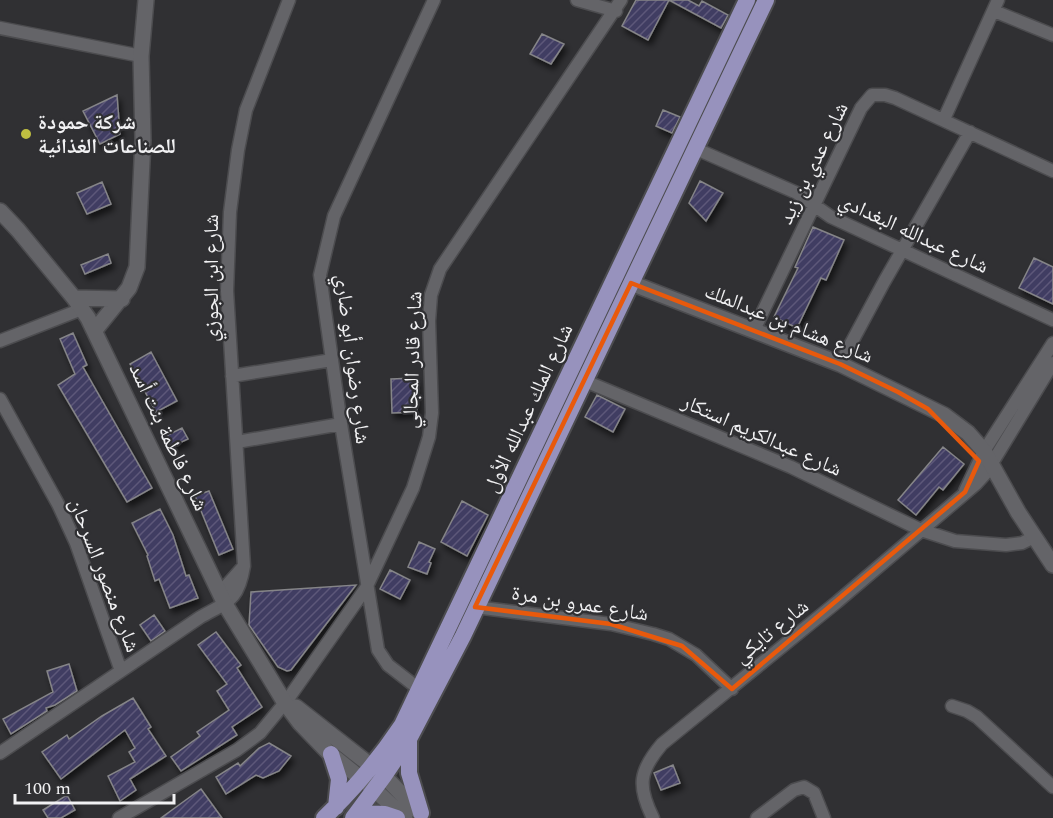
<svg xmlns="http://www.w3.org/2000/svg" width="1053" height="818" viewBox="0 0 1053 818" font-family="Spectral,'Noto Naskh Arabic',serif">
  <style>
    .building { fill: url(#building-hatch); stroke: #858588; stroke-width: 1.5; filter: url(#shadow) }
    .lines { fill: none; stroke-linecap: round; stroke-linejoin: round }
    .minor-casing { stroke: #4c4c4f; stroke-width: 15 }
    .tertiary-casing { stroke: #4c4c4f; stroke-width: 18 }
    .primary-casing { stroke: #4c4c4f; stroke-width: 20 }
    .minor { stroke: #646468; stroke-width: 12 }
    .tertiary { stroke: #646468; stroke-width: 15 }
    .primary { stroke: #9792bd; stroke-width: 16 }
    .marked { fill: none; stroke: #e8590c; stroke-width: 4.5; stroke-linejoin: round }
    .poi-dot { fill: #bfbe41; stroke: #303033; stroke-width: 2 }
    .labels { text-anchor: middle; stroke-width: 4.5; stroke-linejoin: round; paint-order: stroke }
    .poi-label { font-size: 21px; font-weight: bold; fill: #f1f1f3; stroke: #303033; text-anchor: start }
    .street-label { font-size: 21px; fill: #f1f1f3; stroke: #303033 }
  </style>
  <defs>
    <pattern id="building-hatch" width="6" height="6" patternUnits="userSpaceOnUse" patternTransform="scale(1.5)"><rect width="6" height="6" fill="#413c62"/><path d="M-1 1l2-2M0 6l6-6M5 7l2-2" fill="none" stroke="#5d5979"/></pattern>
    <filter id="shadow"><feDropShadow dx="3" dy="5" stdDeviation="3" flood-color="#0009"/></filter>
  </defs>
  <rect width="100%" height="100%" fill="#303033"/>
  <!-- building -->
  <path class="building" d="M636,0H688L699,6L702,1L728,15L721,28L669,0L648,40L622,26Z
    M542,34L564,44L551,64L530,54Z
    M117,95L120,134L100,144L83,111Z
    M663,110L680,117L672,133L656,126Z
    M700,181L723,193L706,221L689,203Z
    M102,182L111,204L87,214L77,193Z
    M813,227L844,240L826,280L821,278L797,328L774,317L798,268L795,267Z
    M108,254L111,263L85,274L81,265Z
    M1034,258L1053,267V304L1019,288Z
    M73,333L87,365L83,367L152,488L127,502L58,385L75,374L60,339Z
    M151,352L177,401L156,412L130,364Z
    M416,378L417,412L392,413L391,379Z
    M597,395L625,409L613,432L585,417Z
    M182,428L188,439L171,447L166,436Z
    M943,447L964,464L943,490L939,487L916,515L898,500Z
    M209,491L233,549L219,555L195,496Z
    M462,501L488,515L467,556L441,542Z
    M160,509L173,535L186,576L189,575L198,598L170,608L159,579L155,581L147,556L148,555L132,523Z
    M419,542L435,549L429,562L431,563L427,574L408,567Z
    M390,570L410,580L400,599L380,589Z
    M356,585L291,670L287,671L278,667L249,625L251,592Z
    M154,615L165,631L151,641L140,625Z
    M216,632L241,665L237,668L262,707L232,727L237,735L181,771L171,757L200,736L197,732L229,710L217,691L227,684L198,645Z
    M69,664L77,691L55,705L46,708L47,711L11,734L3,719L53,692L47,671Z
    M133,698L151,727L148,729L166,756L130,779L136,790L120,801L108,776L135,762L129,752L135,748L125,730L61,779L42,752L67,735L69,739L102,716Z
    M269,743L291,756L279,771L263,778L256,775L226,794L216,777L238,763L240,766L259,748Z
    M673,765L680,783L661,790L654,773Z
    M201,789L222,818H161Z
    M67,795L75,810L61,818H48L43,810Z"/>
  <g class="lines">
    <!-- minor casing -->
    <g class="minor-casing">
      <path id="minor" d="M577,0L616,11
        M994,11L1053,35
        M0,28L141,56
        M944,119L998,0
        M694,148L797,193L831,217L1053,320
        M754,330L861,108L872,95H885L895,98L1053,171
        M0,341L82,309
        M840,364L884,282L970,132
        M232,376L332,360
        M585,381L791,467L921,530L955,541L1006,545L1022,543L1034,537
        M0,399L58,504L76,543L121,671
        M237,442L341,424
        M965,491L984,451L1053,343
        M220,593L243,567
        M475,607L611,624L653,634L669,639L696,655L732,689
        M419,689L388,665L378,650L341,424L320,275L334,216L434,0
        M952,706L967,711L977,717L1053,787
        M0,753L199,618C228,601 238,602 244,566L227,291L230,212L238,150L246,110L289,0
        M119,818L237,750L260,733L288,699L366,588L413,488L429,437L432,413L429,321L431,295L440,269L621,0
        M653,818C637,786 639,771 662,744L837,602L976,484L986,473L1053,363
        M757,818L794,790L804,787L814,793L824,818"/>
    </g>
    <!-- tertiary casing -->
    <g class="tertiary-casing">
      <path id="tertiary" d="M0,211L18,230L74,298L88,318L225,604L285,703L300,723L328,752L374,789L405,818
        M631,283L840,364L944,415L968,433L984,451L1018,512L1053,565
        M74,298L122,299
        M95,330L129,288L137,267L143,140L141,56L146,0
        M296,707L384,776L421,814"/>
    </g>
    <!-- primary casing -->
    <g class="primary-casing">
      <path id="primary" d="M409,739V773L421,813
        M331,754L339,779L336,807
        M358,813L385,814L397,818
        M324,818C353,790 380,758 402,725L747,0
        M353,818L384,776L409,739L463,636L766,0"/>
    </g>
    <!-- minor -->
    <use href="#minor" class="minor"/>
    <!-- tertiary -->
    <use href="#tertiary" class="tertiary"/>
    <!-- primary -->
    <use href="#primary" class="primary"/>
  </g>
  <!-- marked area -->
  <path class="marked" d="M631,283L840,364L898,392L928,409L979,461L965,492L732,689L682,646L611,624L475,607Z"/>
  <!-- markers -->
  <circle class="poi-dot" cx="26" cy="134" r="6"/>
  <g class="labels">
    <!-- poi labels -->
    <g class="poi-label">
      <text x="38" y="129">شركة حمودة<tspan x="38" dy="24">للصناعات الغذائية</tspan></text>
    </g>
    <!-- street labels -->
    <g class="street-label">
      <text transform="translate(813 163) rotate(-64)" y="7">شارع عدي بن زيد</text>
      <text transform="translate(914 233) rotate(25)" y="7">شارع عبدالله البغدادي</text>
      <text transform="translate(211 278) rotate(-90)" y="7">شارع ابن الجوزي</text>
      <text transform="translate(789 323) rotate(22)" y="7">شارع هشام بن عبدالملك</text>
      <text transform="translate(353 359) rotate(83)" y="7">شارع رضوان أبو ضاري</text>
      <text transform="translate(412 360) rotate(-88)" y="7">شارع قادر المجالي</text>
      <text transform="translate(528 408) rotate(-65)" y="7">شارع الملك عبدالله الأول</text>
      <text transform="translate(762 435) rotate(24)" y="7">شارع عبدالكريم استكار</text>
      <text transform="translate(169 437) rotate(65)" y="7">شارع فاطمة بنت أسد</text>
      <text transform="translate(105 575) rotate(69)" y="7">شارع منصور السرحان</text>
      <text transform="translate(580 603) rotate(9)" y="7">شارع عمرو بن مرة</text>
      <text transform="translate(771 631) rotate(-39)" y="7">شارع تايكي</text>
    </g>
  </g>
  <!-- scale -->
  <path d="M15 794v9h159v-9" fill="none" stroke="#f1f1f3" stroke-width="3"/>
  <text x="24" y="794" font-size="18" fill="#f1f1f3" stroke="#303033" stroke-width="4.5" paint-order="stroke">100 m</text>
</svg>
